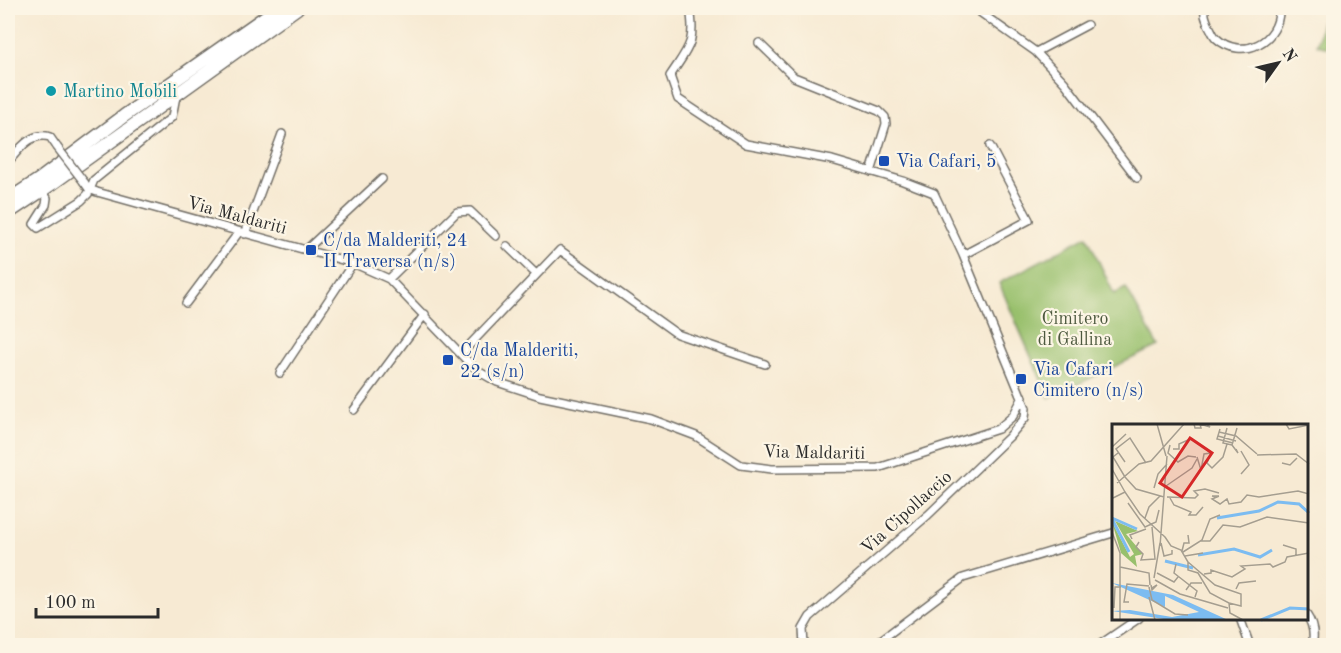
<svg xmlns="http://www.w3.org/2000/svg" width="1341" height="653" viewBox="0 0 1341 653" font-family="'Old Standard TT',serif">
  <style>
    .green { fill: #98c06c; stroke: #62764c; stroke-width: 1.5 }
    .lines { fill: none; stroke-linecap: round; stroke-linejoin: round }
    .street-casing { stroke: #726e66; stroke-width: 10 }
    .primary-casing { stroke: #726e66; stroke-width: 15 }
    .street { stroke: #fff; stroke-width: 7 }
    .primary { stroke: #fff; stroke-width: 12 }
    .street-bridge-casing { stroke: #726e66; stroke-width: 10; stroke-linecap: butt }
    .street-bridge { stroke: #fff; stroke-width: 7 }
    .culture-dot { fill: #0f9aa8; stroke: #fcf5e5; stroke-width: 2 }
    .transit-dot { fill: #1a4fb4; stroke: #fcf5e5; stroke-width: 2 }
    .labels { text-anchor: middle; stroke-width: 4.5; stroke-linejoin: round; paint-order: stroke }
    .culture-label { font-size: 18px; fill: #0d838f; stroke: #fcf5e5; text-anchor: start }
    .transit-label { font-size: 18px; fill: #164399; stroke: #fcf5e5; text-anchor: start }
    .street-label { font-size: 18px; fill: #2b2b2b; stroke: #fcf5e5 }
    .park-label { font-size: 18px; fill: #4c583e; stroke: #fcf5e5 }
    .inset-river { fill: none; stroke: #7cbcf1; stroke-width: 3 }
    .inset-road { fill: none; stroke: #a59e90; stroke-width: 1.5 }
    .view { fill: #d62828; fill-opacity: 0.15; stroke: #d62828; stroke-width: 3 }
    .inset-edge { fill: none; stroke: #2b2b2b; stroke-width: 3 }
  </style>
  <rect width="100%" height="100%" fill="#fcf5e5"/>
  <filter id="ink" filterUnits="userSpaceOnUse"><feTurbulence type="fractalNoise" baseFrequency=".0167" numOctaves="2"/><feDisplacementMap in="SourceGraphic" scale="12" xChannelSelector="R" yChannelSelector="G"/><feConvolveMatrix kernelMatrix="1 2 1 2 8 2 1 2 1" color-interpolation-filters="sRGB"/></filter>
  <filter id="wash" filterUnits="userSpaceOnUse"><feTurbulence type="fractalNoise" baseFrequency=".008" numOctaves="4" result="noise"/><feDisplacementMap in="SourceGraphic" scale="24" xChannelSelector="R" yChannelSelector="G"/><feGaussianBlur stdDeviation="1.35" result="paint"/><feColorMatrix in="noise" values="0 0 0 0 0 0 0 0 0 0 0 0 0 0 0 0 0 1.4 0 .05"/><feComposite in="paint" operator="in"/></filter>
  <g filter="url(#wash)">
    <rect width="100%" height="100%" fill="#f7ead3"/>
    <!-- green -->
    <path class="green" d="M1325,8H1333V49L1317,45Z
      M1087,236L1114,294L1126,288L1158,346L1049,398L999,283Z"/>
  </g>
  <g filter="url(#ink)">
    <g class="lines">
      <!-- street casing -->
      <g class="street-casing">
        <path id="street" d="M690,8C696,43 689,47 670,76L678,99L746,144L832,160L903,181L934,193L963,255L1026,408L1025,418L1009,437L928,515L810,617L803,629L804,646
          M974,8L1036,52L1065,83L1137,178
          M1205,8C1204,15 1206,19 1209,26C1211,29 1213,35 1216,38C1242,62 1281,41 1279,8
          M759,43L794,77L879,111L885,117L886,124L871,172
          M1036,52L1087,25
          M8,162C19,150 31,131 50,137L57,147
          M84,182L89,189L97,192L353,263L389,279L476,370L497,382L540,396L651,419L696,436L741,465L772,469L878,468L998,429L1013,416L1023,397
          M42,191L47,198L46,205L34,224L38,228L81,201L88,194L94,180L172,117L176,96
          M245,234L282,134
          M507,246L536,274
          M307,249L382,179
          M963,255L1029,220L990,146
          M389,279L457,212L470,211L496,236
          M186,303L239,232
          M461,354L560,250L677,334L765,364
          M280,373L353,263
          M354,410L425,314
          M1306,614C1313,624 1315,634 1312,646
          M1240,618L1250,646
          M873,646L963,578L1113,533
          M1098,646L1139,618"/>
      </g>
      <!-- primary casing -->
      <g class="primary-casing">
        <path id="primary" d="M8,200L40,179L124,116L278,8
          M8,213L53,183L297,8"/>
      </g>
      <!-- street -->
      <use href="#street" class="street"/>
      <!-- primary -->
      <use href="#primary" class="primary"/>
      <!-- street-bridge casing -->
      <g class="street-bridge-casing">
        <path id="street-bridge" d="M57,147L84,182"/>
      </g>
      <!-- street-bridge -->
      <use href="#street-bridge" class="street-bridge"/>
    </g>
  </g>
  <!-- markers -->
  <circle class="culture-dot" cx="51" cy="91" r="6"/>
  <g class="transit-dot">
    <rect x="878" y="155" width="12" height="12" rx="3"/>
    <rect x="305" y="244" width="12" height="12" rx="3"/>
    <rect x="442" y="354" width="12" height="12" rx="3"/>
    <rect x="1015" y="373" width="12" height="12" rx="3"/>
  </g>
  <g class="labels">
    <!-- culture labels -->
    <g class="culture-label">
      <text x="63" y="97">Martino Mobili</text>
    </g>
    <!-- transit labels -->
    <g class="transit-label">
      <text x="896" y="167">Via Cafari, 5</text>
      <text x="323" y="246">C/da Malderiti, 24<tspan x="323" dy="21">II Traversa (n/s)</tspan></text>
      <text x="460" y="356">C/da Malderiti,<tspan x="460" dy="21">22 (s/n)</tspan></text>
      <text x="1033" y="375">Via Cafari<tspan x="1033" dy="21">Cimitero (n/s)</tspan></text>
    </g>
    <!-- street labels -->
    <g class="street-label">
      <text transform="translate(237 215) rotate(15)" y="6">Via Maldariti</text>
      <text transform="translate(814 452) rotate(1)" y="6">Via Maldariti</text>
      <text transform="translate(906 512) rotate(-42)" y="6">Via Cipollaccio</text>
    </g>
    <!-- park labels -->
    <g class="park-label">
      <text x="1075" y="324">Cimitero<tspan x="1075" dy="21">di Gallina</tspan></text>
    </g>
  </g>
  <!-- overview -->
  <g transform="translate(1112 424)">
    <rect width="196" height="196" fill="#f7ead3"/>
    <path d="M3,97L26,107L14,110L31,130L23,132L25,143L9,129L0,98L18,133L22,130Z" fill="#98c06c"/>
    <path d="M0,159L61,171L116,196H58L0,187L18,186L60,193L87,188L53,172V183Z" fill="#7cbcf1"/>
    <path class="inset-river" d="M0,94L25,105M105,94L147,87L166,78L187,80L197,89M0,95L17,128M86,131L122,125L148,133L160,126M53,137L81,144M149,196L178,184L197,185"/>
    <path class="inset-road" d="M45,0L54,32M82,0L83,4H89L88,0L98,3L95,0M174,0L177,5L197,1M115,4L111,19L120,21M108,5L105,15L121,19M107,8L124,12L145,30M106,12L124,17M58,21L56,29L66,38L76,32L84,33M0,23L14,10M61,25H67V20L76,16M124,25L126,29L120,21L125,4M129,27L137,41L129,50M6,29L1,33L13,53M145,31L184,30L197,40M85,33L89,46L92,30L99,29L95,39L100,44L111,33L115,20M13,38L4,25L18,14L34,39M170,39L178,41L185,34M0,45L13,68M13,53L24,65L52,73M5,59L27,40L39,37L72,0M54,62L80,44L85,35M42,64L46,50L55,40M107,72H100L105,73L100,75L108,80L115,75L117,80L129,78L135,71L147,73L186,67L197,70M55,73L83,74L86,71L82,67L93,65L107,69M1,74L13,68L28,90L53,113M58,74L62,81L79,88L77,91H84L91,83M16,79L33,103L44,98L47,86M33,94L37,83L48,72M0,108L8,129V196M53,113L59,122L69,126L76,138V146L86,149L98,169L117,179L118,189L131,196M20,115L18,111L34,105M88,117H98L111,101L128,103L155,93L197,99M27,118L24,123L31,130L29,136L43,135L40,103M49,119L52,132L60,130V126M171,121L184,125V131M48,122L55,32M70,127L72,119H77L76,111M71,128L90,116L98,95L108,91M73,132L91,129M76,138L103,161L129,170V182L117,179M64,140L62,149L85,167L83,173M8,143L37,149L38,161M45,149L62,158L66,153M92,150L99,149V146L120,153L133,145L129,142L158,140L161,143L173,138L175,133L197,129M42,154L48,119M43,156L68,170L116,184M39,161L40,166L45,161L40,164M37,163L40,176L63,190L76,191M124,165L127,159L144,157M74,166L79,159H90M37,173L43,196M17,178H12L15,160L37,162M2,184L3,163H9"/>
    <path class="view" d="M78,14L100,29L70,73L48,59Z"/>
    <rect width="196" height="196" class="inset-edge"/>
  </g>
  <!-- margin -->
  <rect width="1341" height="653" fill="none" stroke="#fcf5e5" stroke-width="30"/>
  <!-- north arrow -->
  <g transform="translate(1278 63) rotate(56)" stroke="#fcf5e5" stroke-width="4.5" paint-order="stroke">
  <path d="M0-4.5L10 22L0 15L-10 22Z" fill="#2b2b2b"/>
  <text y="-9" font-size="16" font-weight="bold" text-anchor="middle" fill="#2b2b2b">N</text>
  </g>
  <!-- scale -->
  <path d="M36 608v9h122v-9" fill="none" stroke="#2b2b2b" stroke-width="3"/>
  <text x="45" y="608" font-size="18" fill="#2b2b2b" stroke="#fcf5e5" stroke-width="4.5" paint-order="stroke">100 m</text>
</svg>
